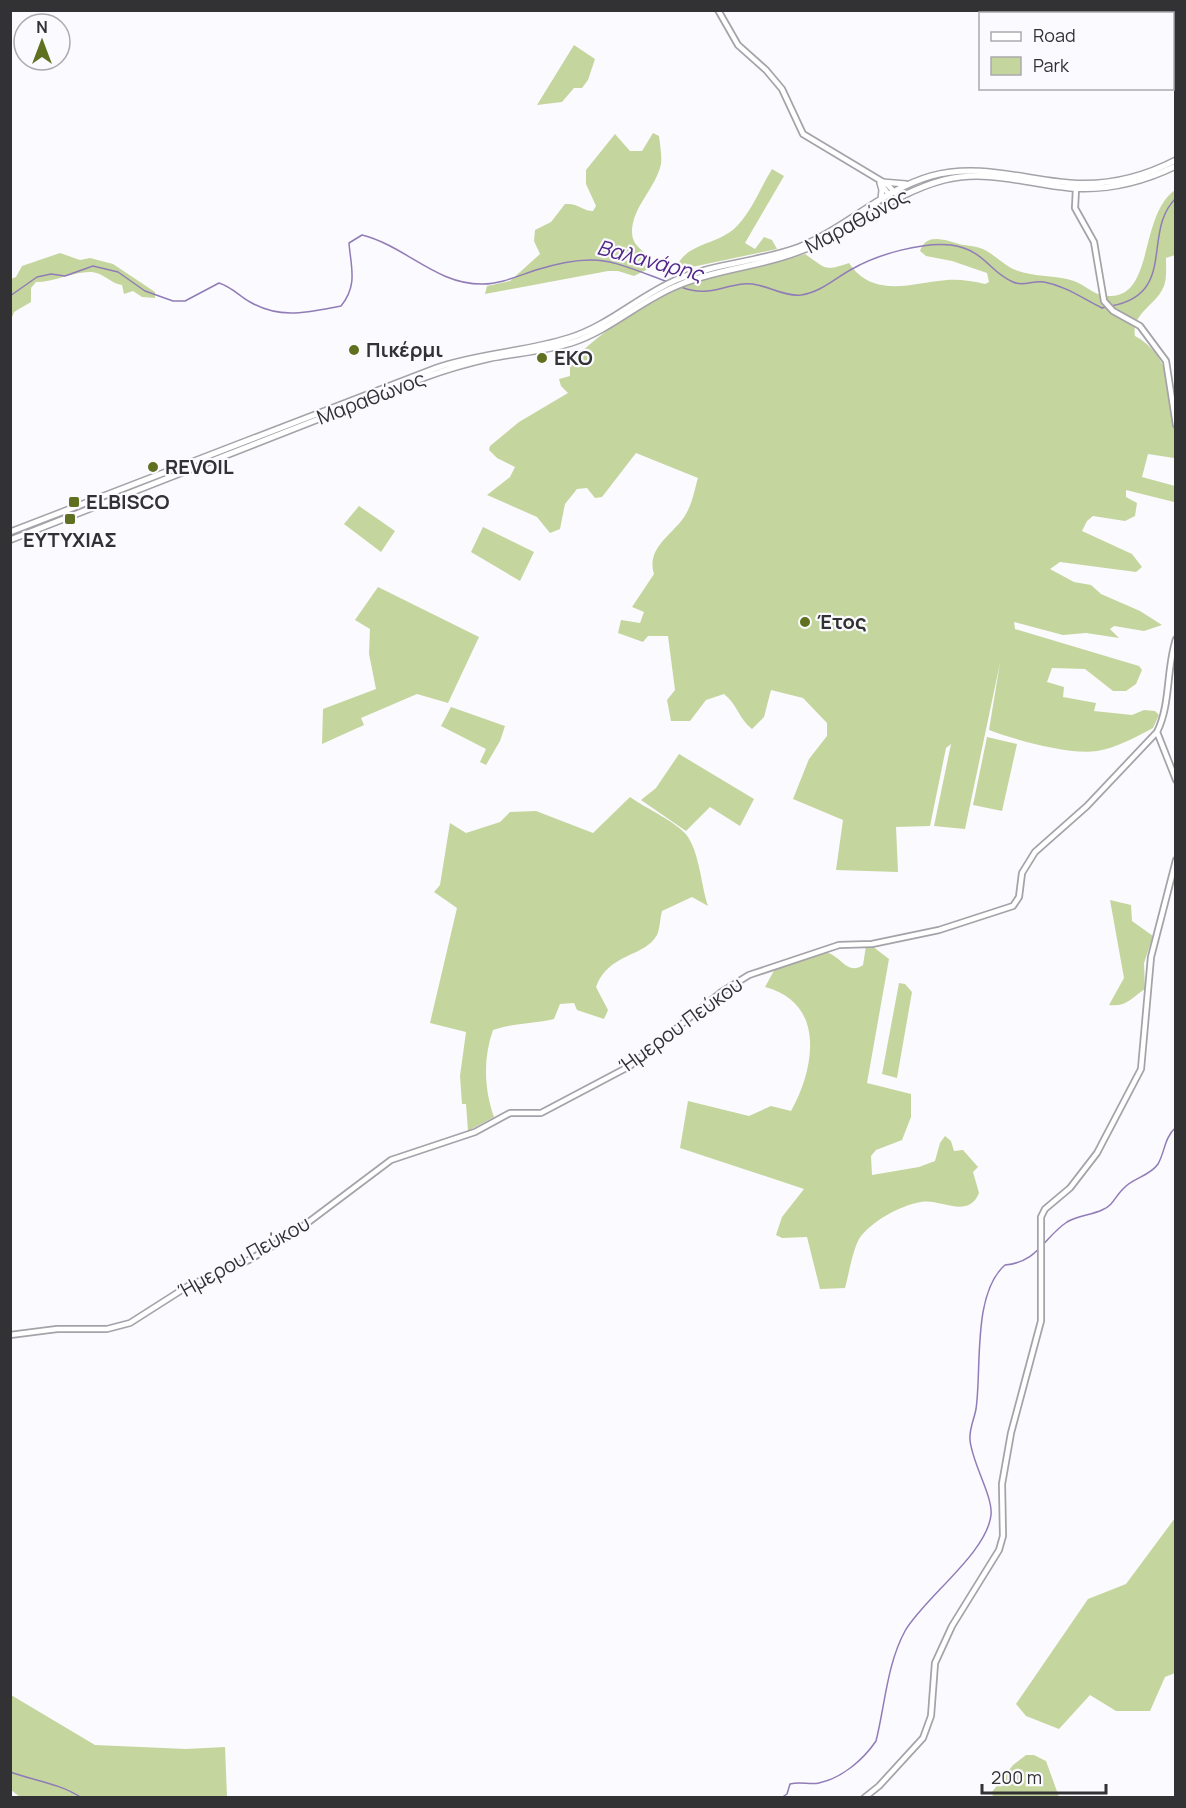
<svg xmlns="http://www.w3.org/2000/svg" width="1186" height="1808" viewBox="0 0 1186 1808" font-family="Manrope,sans-serif">
  <style>
    .green { fill: #c5d59e }
    .lines { fill: none; stroke-linecap: round; stroke-linejoin: round }
    .stream { stroke: #907cb7; stroke-width: 1.5 }
    .minor-casing { stroke: #a5a3a9; stroke-width: 8 }
    .major-casing { stroke: #a5a3a9; stroke-width: 8 }
    .minor { stroke: #fff; stroke-width: 4.5 }
    .major { stroke: #fff; stroke-width: 5 }
    .poi-dot { fill: #5f7120; stroke: #fbfafe; stroke-width: 2 }
    .labels { text-anchor: middle; stroke-width: 4.5; stroke-linejoin: round; paint-order: stroke }
    .street-label { font-size: 20px; fill: #323133; stroke: #fbfafe }
    .poi-label { font-size: 20px; font-weight: bold; fill: #323133; stroke: #fbfafe; text-anchor: start }
    .water-label { font-size: 21px; font-style: italic; fill: #522888; stroke: #fbfafe }
  </style>
  <rect width="100%" height="100%" fill="#fbfafe"/>
  <!-- green -->
  <path class="green" d="M574,45L595,59L588,80L582,88H574L562,102L537,105Z
    M653,133L659,136C660,145 662,155 661,164C656,188 632,207 632,232C632,250 651,252 654,266L634,276L618,271H608L485,294L487,286L510,281L540,254L534,241L535,230L551,222L565,204C579,203 582,211 593,211L596,206L586,184V170L615,134L630,151H642Z
    M772,169L784,176L745,243L755,249L764,237L772,240L777,249L692,267L676,268C687,241 719,246 738,225C752,210 761,187 772,169Z
    M1175,190V255L1166,258C1166,266 1167,278 1164,286C1156,306 1131,313 1135,336C1177,358 1176,416 1174,458L1148,454L1142,477L1175,486L1174,502L1126,490V497L1137,503L1135,516L1125,521L1093,516L1087,521L1082,531L1132,554L1142,567L1136,572L1060,562L1050,569L1074,582L1091,585L1101,594L1140,611L1162,625L1144,631L1114,626L1110,629L1119,638L1086,633L1063,635L1014,622L1015,629L1139,666L1142,670L1136,684L1126,691H1113L1085,669L1052,668L1047,682L1064,687L1063,697L1096,703L1094,711L1132,715L1144,710L1155,711L1159,715L1153,728C1136,737 1116,748 1097,751C1069,755 1015,740 989,730L1000,663L965,829L934,826L951,744L946,748L930,826L896,827L898,872L836,870L843,820L793,799L809,759L827,736V723L803,698L771,690L764,717L752,729C739,719 737,704 724,694L706,700L690,721H671L667,700L675,690L668,636H648L643,642L618,633L621,620L640,623L644,612L632,607L654,574C645,545 678,533 688,510C693,500 695,488 698,478L636,453L602,497L595,498L587,488L577,489L565,504L560,529L550,533L537,517L487,495L510,477L515,467L497,458L489,450L490,446L519,422L568,393L561,386L559,379L570,376V362C604,331 644,299 689,284C727,272 767,267 805,254C826,268 823,272 849,263C873,299 912,283 947,280C959,279 973,281 985,284L989,282L987,273L952,261L926,256L920,251C926,231 948,241 963,245C971,246 977,246 985,250C994,255 1002,263 1011,268C1031,278 1054,274 1074,281C1087,286 1095,297 1111,296C1154,295 1139,216 1175,190Z
    M60,253L80,260L90,258L113,264L155,292V298L142,297L133,291L124,294L122,285C110,283 105,274 92,272C74,271 55,282 36,282L31,288V302L14,312L11,320V279L16,277L22,266Z
    M359,506L395,531L381,552L344,524Z
    M483,527L534,552L520,581L471,552Z
    M378,587L479,637L448,703L417,694L361,718L364,725L322,744L323,709L376,689L369,654L370,629L355,620Z
    M451,707L505,726L500,741L486,765L480,762L486,749L441,726Z
    M987,737L1017,744L1002,811L973,805Z
    M679,754L754,799L740,826L710,807L686,831L641,800L656,788Z
    M630,797C645,808 679,823 688,837C700,856 701,885 708,906L692,897L662,911C660,918 660,929 657,935C645,957 608,953 596,987L608,1010L604,1019L577,1010L574,1003L560,1004L554,1019C534,1024 513,1023 493,1030C483,1058 484,1089 494,1117L468,1131L466,1104H462L460,1076L466,1032L430,1023L457,908L434,892L440,885L450,823L466,833L500,822L510,812L536,811L593,833Z
    M1110,900L1131,905L1132,921L1153,936L1144,963L1145,989C1131,998 1127,1007 1109,1005L1124,978Z
    M866,946H872L889,959L867,1083L911,1094V1117L902,1140L876,1150L871,1156L872,1175L919,1167L935,1161L940,1143L945,1136L951,1141L954,1151L963,1150L978,1167L973,1172L979,1193C968,1220 940,1198 921,1202C901,1205 870,1222 859,1239C852,1252 849,1274 845,1288L820,1289L807,1237L782,1238L776,1235L782,1217L804,1189L680,1148L688,1101L749,1116L771,1106L791,1111C815,1068 826,1003 765,987L776,967C790,962 808,952 822,952C839,951 846,977 863,965Z
    M899,983L905,984L912,992L897,1078L882,1074Z
    M1175,1518V1673L1165,1677L1150,1711H1116L1090,1695L1059,1729L1026,1716L1016,1704L1088,1599L1126,1584Z
    M11,1695L95,1745L186,1749L225,1747L227,1797H20L11,1790Z
    M1026,1755H1034L1046,1761L1059,1797H993L992,1792L1013,1765Z"/>
  <g class="lines">
    <!-- stream -->
    <path class="stream" d="M681,287C707,297 718,287 743,284C764,282 782,297 801,295C822,292 836,277 854,268C879,254 922,242 951,245C985,250 988,271 1013,282C1023,287 1033,280 1044,282C1066,286 1082,298 1102,308L1106,307
      M10,296L37,277L51,274L65,276L93,266L118,272L145,291L173,301H185L219,283C232,287 239,296 250,302C281,320 309,312 341,306C358,285 351,268 349,243L362,235C406,246 436,285 483,284C501,284 520,275 536,270C597,251 611,261 668,282
      M1111,306C1178,294 1141,232 1176,198
      M10,1772C35,1781 59,1783 82,1798
      M781,1798L787,1794L790,1784C800,1781 810,1785 819,1783C842,1778 863,1760 876,1741C885,1705 887,1664 905,1631C924,1598 987,1553 991,1515C993,1496 972,1463 970,1440C969,1429 974,1420 976,1409C982,1369 972,1294 1005,1265C1038,1262 1043,1238 1067,1222C1077,1216 1091,1215 1102,1210C1114,1205 1115,1196 1124,1188C1133,1178 1150,1176 1158,1164C1165,1152 1164,1138 1176,1127"/>
    <!-- minor casing -->
    <g class="minor-casing">
      <path id="minor" d="M718,10L738,45L766,70L782,89L803,134L888,185L896,194
        M881,184L893,200
        M1076,188L1075,208L1094,242L1104,301L1113,311L1140,326L1166,361L1176,425
        M1157,732L1176,780
        M10,1335L57,1329H107L130,1323L188,1286L249,1260L294,1233L391,1160L475,1132L510,1113H541L630,1066L720,993L749,975L839,945L872,944L939,930L1013,906L1019,897L1022,873L1035,852L1087,806L1157,732C1171,704 1166,669 1176,639
        M864,1798L879,1786L923,1738L931,1716L935,1663L952,1626L999,1550L1003,1536L1002,1484L1011,1433L1041,1321V1217L1045,1209L1070,1188L1097,1153L1141,1069L1151,957L1176,860"/>
    </g>
    <!-- major casing -->
    <g class="major-casing">
      <path id="major" d="M882,182L906,184
        M880,183L882,190L881,199
        M10,532L436,368C479,353 525,352 569,338C608,326 639,296 676,280C715,263 759,262 799,247C846,228 882,190 931,176C978,163 1023,179 1070,183C1107,186 1143,177 1176,160
        M10,540L426,377C447,369 469,363 491,358C518,353 545,351 571,343C611,330 641,300 679,285C717,269 759,267 798,252C849,233 890,194 944,180C987,169 1027,184 1070,188C1107,191 1143,182 1176,166"/>
    </g>
    <!-- minor -->
    <use href="#minor" class="minor"/>
    <!-- major -->
    <use href="#major" class="major"/>
  </g>
  <!-- markers -->
  <g class="poi-dot">
    <circle cx="354" cy="350" r="6"/>
    <circle cx="542" cy="358" r="6"/>
    <circle cx="153" cy="467" r="6"/>
    <rect x="68" y="496" width="12" height="12" rx="3"/>
    <rect x="64" y="513" width="12" height="12" rx="3"/>
    <circle cx="805" cy="622" r="6"/>
  </g>
  <g class="labels">
    <!-- street labels -->
    <g class="street-label">
      <text transform="translate(857 221) rotate(-28)" y="7">Μαραθώνος</text>
      <text transform="translate(371 398) rotate(-21)" y="7">Μαραθώνος</text>
      <text transform="translate(681 1025) rotate(-36)" y="7">Ήμερου Πεύκου</text>
      <text transform="translate(244 1257) rotate(-29)" y="7">Ήμερου Πεύκου</text>
    </g>
    <!-- poi labels -->
    <g class="poi-label">
      <text x="366" y="357">Πικέρμι</text>
      <text x="554" y="365">EKO</text>
      <text x="165" y="474">REVOIL</text>
      <text x="86" y="509">ELBISCO</text>
      <text x="70" y="547" text-anchor="middle">ΕΥΤΥΧΙΑΣ</text>
      <text x="817" y="629">Έτος</text>
    </g>
    <!-- water labels -->
    <g class="water-label">
      <text transform="translate(650 261) rotate(15)" y="7">Βαλανάρης</text>
    </g>
  </g>
  <!-- border -->
  <rect width="1186" height="1808" fill="none" stroke="#323133" stroke-width="24"/>
  <!-- legend -->
  <rect x="979" y="12" width="195" height="78" fill="#fbfafe" stroke="#abaaad" stroke-width="1.5"/>
  <rect x="991" y="32" width="30" height="9" fill="#ffffff" stroke="#abaaad" stroke-width="1.5"/>
  <text x="1033" y="42" font-size="18" fill="#323133">Road</text>
  <rect x="991" y="57" width="30" height="18" fill="#c5d59e" stroke="#abaaad" stroke-width="1.5"/>
  <text x="1033" y="72" font-size="18" fill="#323133">Park</text>
  <!-- north arrow -->
  <g transform="translate(42 42)"><circle r="28" fill="#fbfafe" stroke="#abaaad" stroke-width="1.5"/>
  <path d="M0-4.5L10 22L0 15L-10 22Z" fill="#5f7120"/>
  <text y="-9" font-size="16" font-weight="bold" text-anchor="middle" fill="#323133">N</text>
  </g>
  <!-- scale -->
  <path d="M982 1784v9h124v-9" fill="none" stroke="#323133" stroke-width="3"/>
  <text x="991" y="1784" font-size="18" fill="#323133" stroke="#fbfafe" stroke-width="4.5" paint-order="stroke">200 m</text>
</svg>
